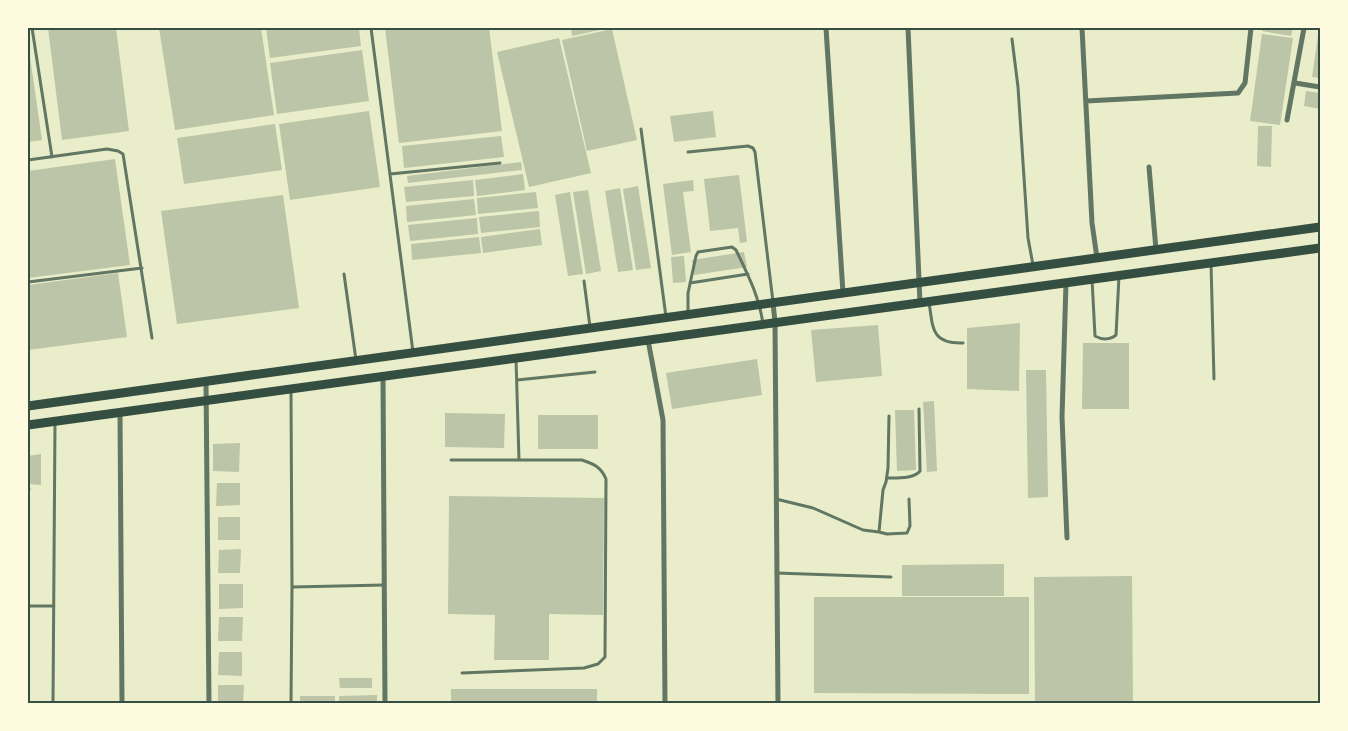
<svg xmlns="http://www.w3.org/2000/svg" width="1348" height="731" viewBox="0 0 1348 731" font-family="Helvetica,sans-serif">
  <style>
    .building { fill: #bcc5a7 }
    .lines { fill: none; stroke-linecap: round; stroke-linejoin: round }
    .service { stroke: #617663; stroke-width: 3 }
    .minor { stroke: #617663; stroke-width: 5 }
    .primary { stroke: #344e41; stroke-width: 9 }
    .neatline { fill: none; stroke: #344e41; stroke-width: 2 }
  </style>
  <rect width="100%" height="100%" fill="#e9edc9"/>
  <!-- building -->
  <path class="building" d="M48,28H116L129,131L62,140Z
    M159,28H261L274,115L175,130Z
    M266,28H359L361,46L270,58Z
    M385,28H489L502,131L399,143Z
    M571,28H609L572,36Z
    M1263,28H1293L1291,36L1262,31Z
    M612,29L637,140L587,151L562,40Z
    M1319,29H1320V78L1312,77Z
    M1262,34L1293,38L1280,125L1250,121Z
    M559,38L591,173L529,187L497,52Z
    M28,43L42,140L28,142Z
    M362,50L369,101L277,114L270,63Z
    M1306,91L1320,93V109L1304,106Z
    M369,111L380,187L290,200L279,124Z
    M713,111L716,137L674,142L670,116Z
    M275,124L282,170L184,184L177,138Z
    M1258,126H1272L1271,167L1257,166Z
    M501,136L504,157L404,168L402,146Z
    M115,159L130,265L28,278V171Z
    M521,162L522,170L408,183L407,176Z
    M523,174L525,190L477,196L475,180Z
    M739,175L747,242L740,243L738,228L710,231L704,179Z
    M473,180L474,196L406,202L404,187Z
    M693,180L694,191L683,192L691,252L672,255L663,184Z
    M638,186L651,268L636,270L623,189Z
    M620,188L633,270L618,272L605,191Z
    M588,190L601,271L586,274L573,192Z
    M536,192L538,208L478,214L477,198Z
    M570,192L583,274L568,276L555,195Z
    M283,195L299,308L177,324L161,211Z
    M474,199L476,215L407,222L406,206Z
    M539,211L540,227L481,233L479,217Z
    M477,218L478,234L410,241L408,225Z
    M540,229L542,245L483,253L481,237Z
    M479,237L481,253L412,260L411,244Z
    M744,252L747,267L694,275L692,260Z
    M684,256L686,282L673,283L671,257Z
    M118,273L127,337L28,350V285Z
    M1020,323L1019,391L967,389V328Z
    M878,325L882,376L816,382L811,330Z
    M1083,343H1129V409H1082Z
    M757,359L762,395L672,409L666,373Z
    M1026,370H1046L1048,497L1028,498Z
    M934,401L937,471L927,472L923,402Z
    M895,410H914L916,470L897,471Z
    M445,413L505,414L504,448L445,447Z
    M538,415H598V449H538Z
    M240,443L239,472L213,471V444Z
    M41,454V485L28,484V456Z
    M217,483H240V505L216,506Z
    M449,496L604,498L603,615L549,614V660H494L495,615L448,614Z
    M218,517H240V540H218Z
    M241,549L240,573H218L219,550Z
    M1004,564V596H902V565Z
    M1132,576L1133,701L1035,702L1034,577Z
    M219,584H243V608L219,609Z
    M814,597H1029V694L814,693Z
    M219,617H243L242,641H218Z
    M219,652H242V676L218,675Z
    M339,678H372V688H340Z
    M218,685H244L243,704H218Z
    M451,689H597V704H451Z
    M377,695V704H339V696Z
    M300,696H335V704H300Z"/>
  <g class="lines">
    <!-- service -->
    <path class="service" d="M32,28L52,157
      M371,28L413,352
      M1012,39L1018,87L1028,238L1033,265
      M641,129L666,317
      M688,152L748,146L753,148L755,152L773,302
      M28,160L107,149L118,151L123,154L152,338
      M390,174L500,163
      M1211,263L1214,379
      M344,274L356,360
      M1092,279L1095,336C1102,340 1110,340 1116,335L1119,276
      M584,281L590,327
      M28,282L142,268
      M690,283L748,274
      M929,302C933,328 931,344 963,343
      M688,314V293L696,256L698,252L732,247L736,250C748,275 759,296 763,324
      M516,359L519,460
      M517,380L595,372
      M291,390L292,587L291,704
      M451,460H582C594,464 601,467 606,479L605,657L598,664L584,668L462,673
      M887,478C897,478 914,479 920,471L919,409
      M28,489H29
      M776,499L813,508L863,530L879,532L883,490L886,482L888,468L889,416
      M879,532L887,534L907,533L910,526L909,499
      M776,573L891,577
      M292,587L384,585
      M28,606H54
      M53,704L55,422"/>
    <!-- minor -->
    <path class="minor" d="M826,28L843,293
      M908,28L920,303
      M1082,28L1092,223L1097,258
      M1295,83L1320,87
      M1086,101L1238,93L1245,83L1251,28
      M1287,120L1304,28
      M1149,167L1156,250
      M1066,283L1062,417L1067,538
      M773,303L775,322L778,704
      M648,340L663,420L665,704
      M383,376L385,704
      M206,381L209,704
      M120,412L122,704"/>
    <!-- primary -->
    <path class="primary" d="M28,406L1320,227
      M28,425L1320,248"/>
  </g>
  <!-- border -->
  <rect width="1348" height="731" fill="none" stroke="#fefae0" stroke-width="58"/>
  <rect x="29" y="29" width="1290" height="673" class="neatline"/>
</svg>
